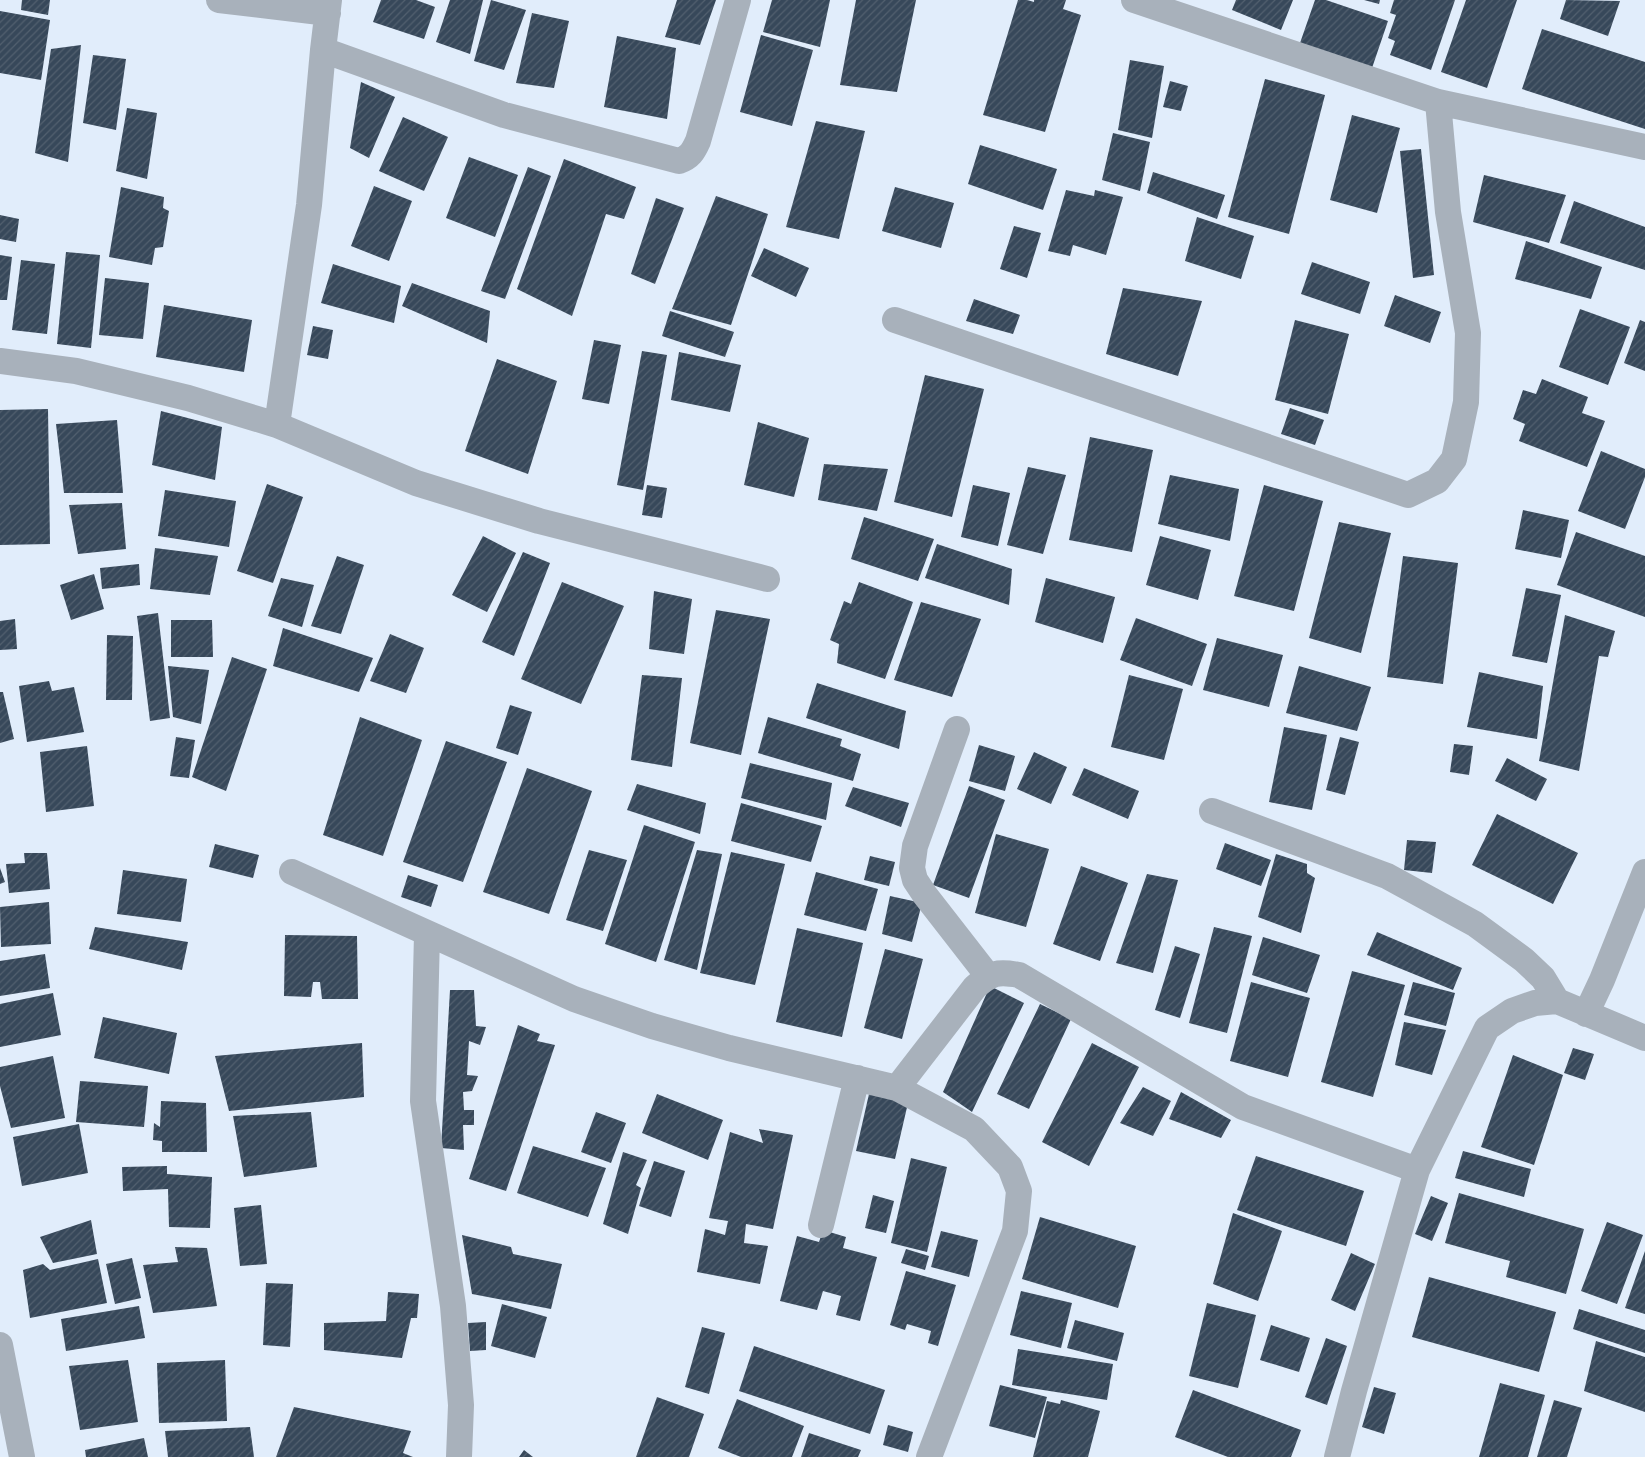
<svg xmlns="http://www.w3.org/2000/svg" width="1645" height="1457" viewBox="0 0 1645 1457" font-family="Karla,sans-serif">
  <style>
    .building { fill: url(#building-hatch) }
    .lines { fill: none; stroke-linecap: round; stroke-linejoin: round }
    .minor { stroke: #a8b1bb; stroke-width: 26 }
  </style>
  <defs>
    <pattern id="building-hatch" width="6" height="6" patternUnits="userSpaceOnUse" patternTransform="scale(1.25)"><rect width="6" height="6" fill="#37485a"/><path d="M-1 1l2-2M0 6l6-6M5 7l2-2" fill="none" stroke="#52606f"/></pattern>
  </defs>
  <rect width="100%" height="100%" fill="#e1edfb"/>
  <!-- building -->
  <path class="building" d="M22,0H50L48,15L21,10Z
    M381,0H416L435,7L424,39L373,22Z
    M450,0H483L470,54L436,42Z
    M491,0L526,10L504,70L474,61Z
    M677,0H716L700,45L665,37Z
    M772,0H830L820,47L763,32Z
    M856,0H916L897,92L840,85Z
    M1018,0H1027L1034,2V0H1066L1063,9L1081,15L1045,132L983,115Z
    M1236,0H1293L1281,30L1232,10Z
    M1315,0H1326L1388,21L1372,68L1300,43Z
    M1364,0H1380L1379,4Z
    M1394,0H1455L1431,70L1390,55L1395,41L1388,38L1396,15L1390,13Z
    M1466,0H1517L1487,88L1441,72Z
    M1566,0L1620,1L1608,36L1560,19Z
    M0,11L50,20L41,80L0,73Z
    M532,13L569,21L554,88L516,83Z
    M1542,29L1645,62V129L1522,89Z
    M761,35L813,50L792,126L740,112Z
    M617,36L676,48L667,119L604,107Z
    M81,45L68,162L35,153L51,49Z
    M93,55L126,59L116,130L83,123Z
    M1130,60L1164,66L1152,138L1118,130Z
    M1265,79L1325,95L1289,234L1228,217Z
    M1170,81L1188,86L1181,111L1163,107Z
    M361,82L395,97L369,158L350,148Z
    M127,108L157,113L147,179L116,171Z
    M1352,115L1400,128L1377,213L1330,200Z
    M403,117L448,137L424,191L379,171Z
    M816,121L865,131L839,239L786,227Z
    M1113,133L1150,142L1140,191L1102,180Z
    M980,145L1057,169L1043,210L968,184Z
    M1421,149L1434,275L1413,278L1400,151Z
    M469,157L518,175L495,237L446,218Z
    M564,159L636,187L624,219L606,214L572,316L517,289Z
    M528,167L551,176L505,299L481,291Z
    M1153,172L1225,195L1217,219L1147,193Z
    M1484,175L1566,195L1549,243L1473,222Z
    M374,186L412,201L389,261L351,246Z
    M121,187L164,197L163,208L169,211L163,247L155,248L152,265L109,257Z
    M895,187L954,203L941,248L882,231Z
    M1066,190L1094,196L1095,190L1123,197L1106,255L1073,245L1070,256L1048,251Z
    M716,196L768,214L731,325L672,309Z
    M656,198L684,208L655,284L631,274Z
    M1574,201L1645,227V270L1560,243Z
    M0,215L19,219L16,242L0,239Z
    M1197,217L1254,236L1241,279L1185,261Z
    M1014,226L1041,233L1027,278L1000,269Z
    M1526,241L1602,267L1591,299L1515,279Z
    M764,248L809,268L796,297L751,276Z
    M66,252L100,255L91,348L57,344Z
    M0,255L12,257L7,300H0Z
    M21,260L55,264L47,334L12,330Z
    M1312,262L1370,282L1360,314L1301,294Z
    M333,264L401,286L394,323L321,303Z
    M105,278L149,283L143,339L99,335Z
    M412,283L490,311L487,343L402,306Z
    M1123,288L1202,301L1178,376L1106,354Z
    M1395,295L1441,312L1430,343L1384,326Z
    M974,299L1020,315L1013,334L966,321Z
    M164,305L252,320L244,372L156,357Z
    M1580,309L1630,327L1608,385L1559,367Z
    M670,311L734,332L725,357L662,336Z
    M1295,320L1349,334L1328,414L1275,400Z
    M1640,320L1645,322V371L1624,363Z
    M313,326L333,330L328,359L307,355Z
    M594,340L621,345L609,404L582,399Z
    M642,351L667,355L643,490L617,485Z
    M679,352L741,365L730,412L671,400Z
    M497,359L557,381L528,474L465,451Z
    M925,375L984,389L952,517L894,502Z
    M1542,379L1588,397L1582,413L1605,421L1587,467L1519,441L1525,424L1513,419L1523,390L1536,394Z
    M1290,408L1324,420L1315,445L1281,434Z
    M48,409L50,544L0,545V410Z
    M161,411L222,427L215,480L152,465Z
    M117,420L123,493H64L56,424Z
    M758,422L809,438L794,497L744,485Z
    M1090,437L1153,450L1132,552L1069,540Z
    M1601,451L1645,469V477L1625,529L1578,511Z
    M824,464L888,469L877,511L818,500Z
    M1028,467L1066,475L1043,554L1007,545Z
    M1170,475L1239,489L1230,541L1158,524Z
    M267,484L303,497L273,583L237,571Z
    M647,485L667,488L662,518L642,515Z
    M973,485L1010,493L998,546L961,537Z
    M1264,485L1323,501L1294,611L1234,596Z
    M165,490L236,501L229,547L158,536Z
    M122,503L126,549L78,554L69,505Z
    M1523,510L1569,520L1561,558L1515,549Z
    M864,517L934,539L918,581L851,559Z
    M1339,522L1391,533L1361,653L1309,638Z
    M1576,532L1645,556V617L1557,585Z
    M483,536L516,553L487,612L452,595Z
    M1160,536L1211,550L1198,600L1146,585Z
    M937,544L1012,569L1009,605L925,578Z
    M155,548L218,556L210,595L150,589Z
    M523,552L550,563L514,656L482,642Z
    M337,556L364,565L341,634L311,626Z
    M1403,556L1458,563L1443,684L1387,677Z
    M139,564L140,585L102,589L100,568Z
    M94,574L104,609L71,620L60,585Z
    M281,578L314,585L302,627L268,616Z
    M1046,578L1115,597L1103,643L1035,622Z
    M562,582L624,606L581,704L521,679Z
    M859,582L913,602L885,679L837,663L839,644L830,640L844,601L851,604Z
    M1526,588L1561,595L1547,663L1512,656Z
    M654,591L692,599L684,654L649,649Z
    M921,602L981,619L952,697L894,680Z
    M716,610L770,619L741,755L690,743Z
    M158,613L170,718L150,721L137,616Z
    M1565,615L1615,631L1608,657L1599,656L1579,771L1539,761Z
    M1136,618L1207,644L1192,686L1120,660Z
    M15,619L17,649L0,650V621Z
    M171,620H212L213,657H171Z
    M283,628L373,658L359,692L273,666Z
    M390,634L424,648L406,693L370,681Z
    M107,635L133,636L132,700H106Z
    M1217,638L1283,655L1269,707L1203,690Z
    M232,657L267,669L226,791L192,777Z
    M168,666L209,670L201,724L173,717Z
    M1299,666L1371,687L1357,731L1286,713Z
    M1479,672L1543,686L1537,739L1467,727Z
    M642,675L682,678L672,767L631,760Z
    M1129,675L1183,689L1164,760L1111,747Z
    M49,681L52,691L74,687L84,732L27,742L19,686Z
    M817,683L906,711L899,749L806,718Z
    M0,692H3L14,739L0,743Z
    M510,705L532,712L518,755L496,748Z
    M360,717L422,740L383,856L323,835Z
    M768,717L842,739L840,746L861,754L853,781L758,753Z
    M1284,727L1327,735L1312,810L1269,802Z
    M176,737L195,740L189,778L170,776Z
    M1340,737L1359,742L1345,795L1326,790Z
    M446,741L507,762L463,882L403,862Z
    M1454,744L1473,746L1469,775L1450,772Z
    M979,745L1015,756L1005,791L969,781Z
    M87,746L94,806L46,812L40,752Z
    M1034,752L1067,767L1051,804L1017,789Z
    M1507,758L1547,779L1536,801L1495,781Z
    M750,763L832,783L826,820L741,798Z
    M527,768L592,791L549,914L483,892Z
    M1084,768L1139,791L1128,819L1072,795Z
    M637,784L706,803L700,834L627,810Z
    M969,786L1005,800L969,898L933,885Z
    M853,787L909,803L901,827L845,806Z
    M741,803L822,826L811,862L731,841Z
    M1497,814L1578,853L1553,904L1472,865Z
    M644,825L695,842L656,962L605,944Z
    M996,834L1049,849L1026,927L975,913Z
    M1407,840L1436,842L1432,873L1404,870Z
    M1225,843L1271,860L1261,886L1216,869Z
    M215,844L259,855L253,878L209,867Z
    M589,850L627,860L603,931L566,920Z
    M697,850L722,854L697,970L664,960Z
    M731,852L785,864L755,985L700,973Z
    M24,853H47L50,889L9,893L6,864L25,863Z
    M1276,854L1307,864V873L1315,878L1301,933L1258,917Z
    M870,856L895,862L889,886L864,880Z
    M1081,866L1128,883L1100,961L1053,944Z
    M0,868L5,882L0,884Z
    M123,870L187,879L181,922L117,914Z
    M816,872L878,889L866,931L804,915Z
    M1147,874L1178,880L1153,973L1116,963Z
    M408,875L438,885L431,907L401,897Z
    M890,896L922,903L912,942L882,934Z
    M49,902L51,944L1,947L0,907Z
    M95,927L188,942L182,970L89,949Z
    M1214,927L1252,936L1227,1033L1189,1023Z
    M797,928L863,943L842,1037L776,1022Z
    M1377,932L1462,968L1453,990L1367,955Z
    M285,935L357,936L358,999H322L320,982H313L311,997L284,996Z
    M1263,937L1320,955L1307,993L1252,975Z
    M1175,946L1200,954L1180,1018L1155,1010Z
    M885,949L923,959L902,1039L864,1028Z
    M45,954L50,988L0,996V961Z
    M1352,971L1405,985L1373,1097L1321,1082Z
    M1251,982L1310,998L1288,1077L1230,1061Z
    M1413,982L1455,993L1446,1026L1404,1015Z
    M990,986L1024,1003L972,1112L943,1092Z
    M450,990H474L476,1026L486,1027L480,1045L469,1041L467,1075L478,1076L472,1091L463,1092L464,1110H474V1125H463L464,1150L441,1148Z
    M53,993L61,1035L0,1047V1004Z
    M1040,1004L1071,1019L1029,1109L997,1094Z
    M103,1017L177,1033L169,1074L94,1058Z
    M1404,1022L1446,1030L1432,1075L1395,1065Z
    M518,1025L540,1034L537,1041L555,1045L506,1191L469,1179Z
    M362,1043L364,1097L229,1111L215,1056Z
    M1092,1043L1139,1067L1089,1166L1042,1142Z
    M1573,1048L1594,1054L1585,1080L1564,1073Z
    M1513,1055L1563,1075L1534,1165L1481,1147Z
    M53,1056L65,1118L11,1128L0,1086V1067Z
    M80,1081L148,1086L144,1127L76,1122Z
    M1143,1087L1171,1101L1153,1136L1120,1123Z
    M1181,1092L1231,1120L1221,1138L1169,1119Z
    M657,1094L723,1120L708,1160L642,1133Z
    M869,1094L908,1103L895,1159L856,1151Z
    M161,1101L206,1103L207,1152H162V1141L153,1140L154,1123L160,1127Z
    M311,1112L317,1167L244,1177L233,1116Z
    M596,1112L626,1123L611,1163L581,1152Z
    M79,1124L88,1173L22,1186L13,1137Z
    M759,1129L793,1135L773,1229L746,1224L744,1243L768,1246L760,1284L697,1272L705,1229L725,1235L728,1221L709,1218L730,1132L763,1143Z
    M533,1146L606,1168L588,1217L517,1193Z
    M1463,1151L1531,1169L1524,1197L1455,1178Z
    M623,1152L647,1160L636,1185L641,1188L628,1234L603,1224Z
    M1256,1156L1364,1191L1346,1246L1237,1210Z
    M911,1158L947,1167L927,1252L891,1243Z
    M654,1161L685,1171L671,1217L639,1206Z
    M167,1166V1174L212,1177L210,1228L169,1227L168,1189L123,1191L122,1167Z
    M1459,1193L1584,1229L1566,1294L1506,1277L1510,1261L1445,1243Z
    M873,1195L894,1201L886,1233L865,1228Z
    M1431,1196L1448,1203L1432,1241L1415,1234Z
    M261,1205L267,1264L240,1266L234,1208Z
    M1233,1213L1282,1231L1258,1301L1213,1284Z
    M1040,1217L1136,1246L1118,1308L1022,1279Z
    M91,1220L97,1254L53,1263L40,1237Z
    M1607,1222L1643,1235L1617,1304L1581,1291Z
    M823,1230L846,1237L843,1248L877,1257L860,1321L836,1315L841,1296L823,1291L817,1310L780,1301L797,1236L819,1242Z
    M941,1231L978,1240L969,1277L931,1267Z
    M462,1235L511,1247L513,1254L562,1264L551,1309L472,1294Z
    M175,1247L207,1248L217,1306L153,1313L143,1265L178,1262Z
    M906,1249L929,1256L925,1270L901,1263Z
    M1645,1251V1314L1625,1308Z
    M1351,1253L1375,1264L1355,1311L1331,1300Z
    M132,1258L141,1298L115,1304L106,1264Z
    M98,1259L107,1303L30,1318L23,1270L43,1264L50,1270Z
    M906,1271L956,1285L938,1346L928,1343L931,1331L907,1324L905,1330L890,1325Z
    M1429,1277L1556,1312L1539,1372L1412,1337Z
    M266,1283L293,1284L290,1347L263,1345Z
    M1021,1291L1072,1303L1061,1348L1010,1335Z
    M388,1292L419,1294L417,1318H411L402,1358L324,1350V1323L386,1321Z
    M1207,1303L1256,1315L1238,1388L1189,1376Z
    M502,1304L547,1317L535,1358L491,1346Z
    M139,1306L145,1338L66,1351L61,1319Z
    M1579,1309L1645,1330V1353L1573,1329Z
    M1075,1320L1124,1333L1117,1361L1067,1348Z
    M486,1322V1350L470,1351L468,1323Z
    M1271,1325L1310,1338L1299,1372L1260,1360Z
    M702,1327L725,1333L709,1394L685,1387Z
    M1326,1338L1347,1346L1327,1405L1305,1397Z
    M1596,1341L1645,1357V1412L1584,1391Z
    M754,1346L885,1390L870,1434L739,1391Z
    M1018,1349L1113,1364L1107,1400L1012,1385Z
    M128,1360L138,1422L80,1430L69,1366Z
    M225,1360L227,1421L159,1423L157,1363Z
    M1500,1383L1545,1395L1528,1457H1479Z
    M1000,1385L1047,1397L1035,1438L989,1426Z
    M1374,1387L1396,1393L1384,1434L1362,1427Z
    M1193,1390L1301,1430L1291,1457H1228L1175,1437Z
    M657,1397L704,1414L689,1457H636Z
    M737,1399L804,1426L792,1457H741L718,1448Z
    M1061,1400L1100,1411L1088,1457H1033L1047,1401L1060,1404Z
    M1554,1400L1582,1408L1567,1457H1537Z
    M294,1407L411,1431L403,1453L413,1457H276Z
    M888,1425L913,1432L908,1452L883,1445Z
    M250,1427L254,1457H168L165,1431Z
    M809,1433L861,1450L858,1457H801Z
    M144,1438L148,1457H86L85,1450Z
    M524,1450L533,1457H519Z"/>
  <g class="lines">
    <!-- minor -->
    <path class="minor" d="M219,0L328,13
      M1134,0L1438,102L1645,147
      M323,50L504,115L679,161C690,157 693,152 698,141L738,0
      M895,320L1408,495L1437,481L1454,459L1466,402L1468,333L1448,212L1438,102
      M0,361L76,371L188,398L277,425L416,483L539,521L767,579
      M277,425L309,205L323,50L329,0
      M957,729L915,846L912,868L915,880L925,895L988,976
      M1212,811L1387,876L1475,924L1524,960L1543,978L1557,1001
      M292,872L574,999L652,1026L729,1048L897,1088L974,1129L1010,1167L1019,1191L1015,1231L929,1457
      M427,934L423,1101L453,1306L461,1405L459,1457
      M1586,1014L1602,980L1645,872
      M897,1088L975,987C991,973 997,971 1019,975L1243,1107L1417,1170
      M821,1225L857,1078
      M0,1345L22,1457
      M1337,1457L1354,1391L1417,1170L1487,1028L1512,1011L1535,1003L1557,1001L1645,1038"/>
  </g>
</svg>
